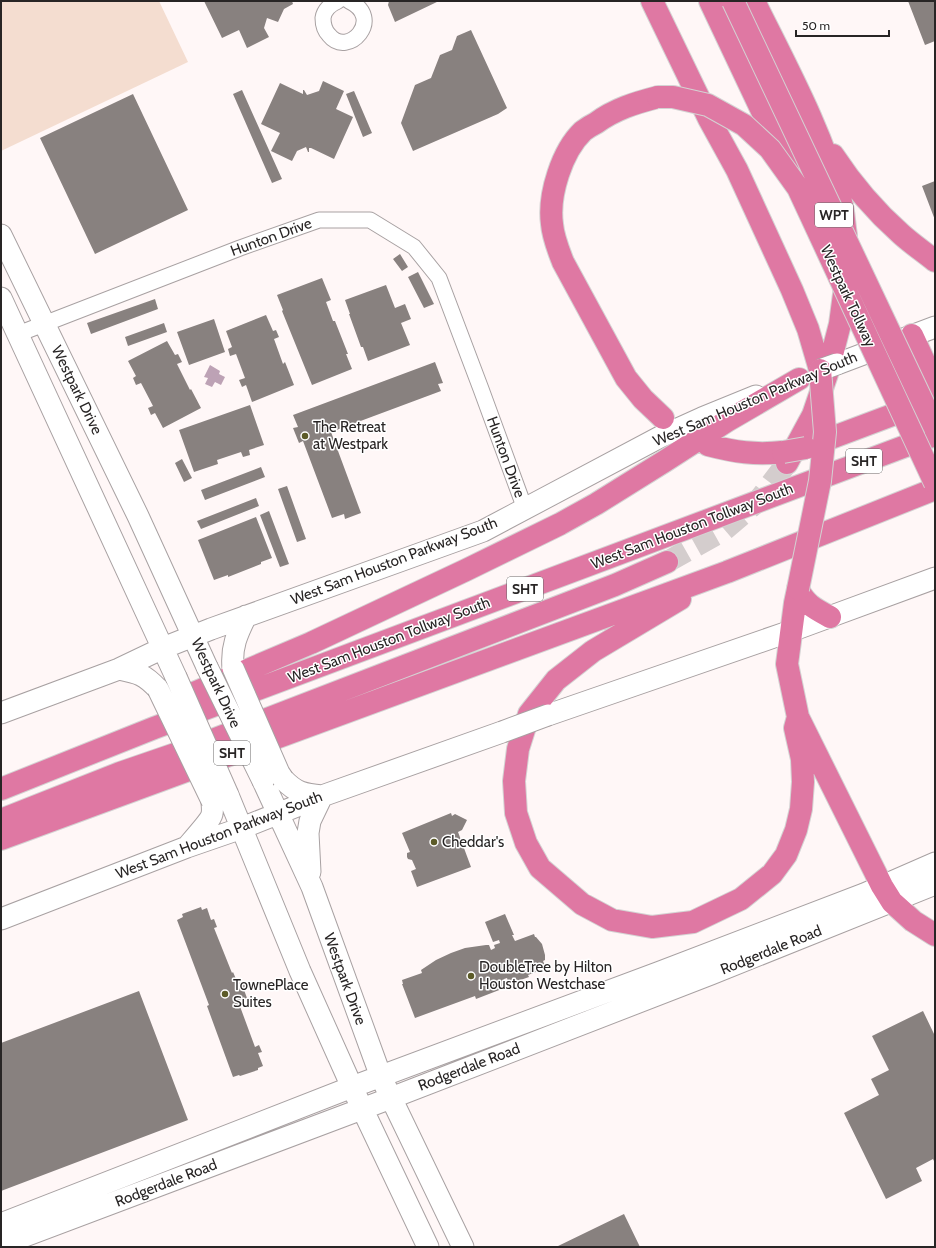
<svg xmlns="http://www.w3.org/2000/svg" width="936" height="1248" viewBox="0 0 936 1248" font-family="Cabin,sans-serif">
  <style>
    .green { fill: #f4ddd0 }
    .water { fill: #bda2b5 }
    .building { fill: #88817f }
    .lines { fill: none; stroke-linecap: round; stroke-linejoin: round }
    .highway-tunnel { stroke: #d4cdcd; stroke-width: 22; stroke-dasharray: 22 11; stroke-linecap: butt }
    .street-casing { stroke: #a8a1a2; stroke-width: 17 }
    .secondary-casing { stroke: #a8a1a2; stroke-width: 23 }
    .highway-casing { stroke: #d4d3d3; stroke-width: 24 }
    .street { stroke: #fff; stroke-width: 15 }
    .secondary { stroke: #fff; stroke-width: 21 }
    .highway { stroke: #df78a3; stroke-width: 22 }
    .secondary-bridge-casing { stroke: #a8a1a2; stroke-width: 23; stroke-linecap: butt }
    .highway-bridge-casing { stroke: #d4d3d3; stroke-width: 24; stroke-linecap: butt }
    .secondary-bridge { stroke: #fff; stroke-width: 21 }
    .highway-bridge { stroke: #df78a3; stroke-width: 22 }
    .poi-dot { fill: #5c5b28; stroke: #fff; stroke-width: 1.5 }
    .labels { text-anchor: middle; stroke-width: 3; stroke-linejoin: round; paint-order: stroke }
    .shield { fill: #fff; stroke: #686666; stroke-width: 1 }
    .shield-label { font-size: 14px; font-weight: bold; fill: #282525 }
    .street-label { font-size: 15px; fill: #282525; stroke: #fff }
    .poi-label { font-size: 15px; fill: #282525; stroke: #fff; text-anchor: start }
  </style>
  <rect width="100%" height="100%" fill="#fff7f7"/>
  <!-- green -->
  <path class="green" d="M1,1H159L188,62L1,151Z"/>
  <!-- water -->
  <path class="water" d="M210,365L220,371L219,374L225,377L221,385L215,382L212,387L205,384L208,378L204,377Z"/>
  <!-- building -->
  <path class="building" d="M204,1H292L293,4L284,9L278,22L267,18L264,28L269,37L247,48L239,30L222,38Z
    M389,1H439L395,22L388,5Z
    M908,1H935V41L925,45Z
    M471,30L507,108L498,114L413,151L401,123L415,85L431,78L440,55L452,50L457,36Z
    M323,81L344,91L336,109L353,117L334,159L311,148H309V152H308L306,147L297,151L292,161L271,151L280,133L261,124L280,83L303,94V90H304L307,95L319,91Z
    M242,90L282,179L272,183L233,94Z
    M354,91L372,133L363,137L346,94Z
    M133,94L188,210L95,254L40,138Z
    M935,181V220L922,186Z
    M400,254L408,267L402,271L393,259Z
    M418,272L434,304L424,308L408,277Z
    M322,278L331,300L326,302L333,321H335L348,354H346L352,369L312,385L282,311L283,310L277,295Z
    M386,285L395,308L405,304L411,319L401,323L410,345L368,361L363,347H361L349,314H350L345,300Z
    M155,299L158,309L91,334L87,323Z
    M266,315L273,331L276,330L279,337L274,339L283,364L285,362L294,385L252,402L246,385L242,387L239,380L245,378L236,354L230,356L228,349L232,347L226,331Z
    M214,319L225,352L189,365L177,332Z
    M164,323L167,332L128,346L125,337Z
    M167,341L175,355L178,354L182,362L177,364L190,390L191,389L201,408L163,428L155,413L151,415L148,408L153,406L141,383L136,385L133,378L136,376L128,361Z
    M435,362L443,383L438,384L441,391L331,432L361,513L345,519L344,514L332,518L303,441L299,443L293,428L298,427L293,415Z
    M250,405L264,445L249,450L250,455L243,457L241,452L217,460L218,464L194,472L179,430Z
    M182,459L192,478L184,482L175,463Z
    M261,467L265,477L205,500L201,490Z
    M287,486L306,539L297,542L278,489Z
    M256,498L259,506L201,529L197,521Z
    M269,511L289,564L280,567L260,515Z
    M256,517L272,558L261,562V564L228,577V575L214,580L198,540Z
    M451,813L452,816L455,814L467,820L462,830L458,832L471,867L417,887L411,871L416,869L412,860L408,859L407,857V853L410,852L402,833Z
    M201,907L202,910L207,908L211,920L214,919L217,927L214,928L232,973L233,972L236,979H238L239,983L244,981L247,989L244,990L247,998L238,1001L255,1047L259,1045L262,1052L258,1053L263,1066L258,1068V1070L240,1076L239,1075L233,1077L207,1006L209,1005L177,920L183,917L182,914Z
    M505,914L514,935H512L515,941L534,934L535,937H536L542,944L545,955V960L543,961L546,968L528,975L529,977L509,984L507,978L504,979L507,987L476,999L475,996L415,1018L402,984H403L402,980L422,973L421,970L436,960L451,953L465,948L486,945H489L491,950L495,948L494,945L500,943L499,940L493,942L485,922Z
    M139,991L188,1120L1,1191V1043Z
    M923,1011L935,1036V1163L933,1159L916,1168L922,1181L886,1199L844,1113L879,1095L871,1079L889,1070L872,1036Z
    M624,1214L640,1247H556Z"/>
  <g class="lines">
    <!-- highway-tunnel -->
    <path class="highway-tunnel" d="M667,562L724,530L758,501L787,463"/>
    <!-- street casing -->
    <g class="street-casing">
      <path id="street" d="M338,1C331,4 324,10 323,18C323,25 324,30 329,35C348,59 385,18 349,1
        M18,334L240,248L319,220H370L414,247L439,278L481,389L525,509"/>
    </g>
    <!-- secondary casing -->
    <g class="secondary-casing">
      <path id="secondary" d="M1,235L138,516L207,667
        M1,298L176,677
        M837,364L935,327
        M233,668C231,647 237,634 246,616
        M119,669C138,673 144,674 158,689
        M1,713L119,669L163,648L211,629L483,531L660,437L702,418L756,396
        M548,715L791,631L935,578
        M283,779C296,793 304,794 322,796L310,821L308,833L310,872
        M263,781L312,887L381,1077L463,1247
        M228,795L300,971L352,1087L428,1247
        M187,847C192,841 211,820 212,814C213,810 212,805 212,801
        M1,919L187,847L242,828L322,796L502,732
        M1,1224L352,1087L660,972L864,894L935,863
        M1,1245L391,1098L711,974L935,884"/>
    </g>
    <!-- highway casing -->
    <g class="highway-casing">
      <path id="highway" d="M652,1L709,119L737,170L792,290L808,329L820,370
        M710,1L788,166
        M754,1C786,66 822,131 841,202C844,212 844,224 846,235
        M658,97C635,103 615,109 596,123C592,125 587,128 583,131C562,151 548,195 552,224C553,237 558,249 563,262L626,378L643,399L663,418
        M833,155C852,184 875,211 901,234C912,244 924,252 935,261
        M912,335L935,385
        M708,445C735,452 755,455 783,452
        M807,447L935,399
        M787,463L813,415L827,374L840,324L846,279
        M798,589L795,603L787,664L798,717L882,886L892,902L913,921L935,935
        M798,589C805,604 815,609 830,617
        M680,599L593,651L556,680L529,714L518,749L514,781L516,813L526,843L540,868L582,904L612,920L652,927L693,922L741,899L772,874L786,855L796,830L801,809L803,782L802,759L795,728L798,717
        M172,711L182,698L311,643L466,570L560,524L596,504L665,461L727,421L799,379
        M1,789L154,728L935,435
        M1,820L120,773L184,751L615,585L667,562
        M1,839L727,572L935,489"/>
    </g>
    <!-- street -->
    <use href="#street" class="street"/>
    <!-- secondary -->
    <use href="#secondary" class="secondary"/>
    <!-- highway -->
    <use href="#highway" class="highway"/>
    <!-- secondary-bridge casing -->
    <g class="secondary-bridge-casing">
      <path id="secondary-bridge" d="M820,370L837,364
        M207,667L263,781
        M233,668L279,773L283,779
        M176,677L228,795
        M158,689L212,801
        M502,732L548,715"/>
    </g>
    <!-- highway-bridge casing -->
    <g class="highway-bridge-casing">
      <path id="highway-bridge" d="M733,1L935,428
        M658,97H673L708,105L744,125L770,149L798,188L935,483
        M783,452L806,448
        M798,589L820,481L825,432L820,370"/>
    </g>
    <!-- secondary-bridge -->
    <use href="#secondary-bridge" class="secondary-bridge"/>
    <!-- highway-bridge -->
    <use href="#highway-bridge" class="highway-bridge"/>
  </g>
  <!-- markers -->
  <g class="poi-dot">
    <circle cx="305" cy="436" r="4"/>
    <circle cx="434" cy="842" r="4"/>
    <circle cx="471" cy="976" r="4"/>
    <circle cx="225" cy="994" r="4"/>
  </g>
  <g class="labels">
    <!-- shield labels -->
    <g class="shield">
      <rect x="815" y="203" width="38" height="24" rx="3"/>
      <rect x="846" y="449" width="36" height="24" rx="3"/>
      <rect x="507" y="577" width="36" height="24" rx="3"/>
      <rect x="214" y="741" width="36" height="24" rx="3"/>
    </g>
    <g class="shield-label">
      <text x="834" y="220">WPT</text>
      <text x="864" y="466">SHT</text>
      <text x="525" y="594">SHT</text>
      <text x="232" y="758">SHT</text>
    </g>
    <!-- street labels -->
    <g class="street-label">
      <text transform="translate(271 237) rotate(-20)" y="5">Hunton Drive</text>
      <text transform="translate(848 296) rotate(65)" y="5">Westpark Tollway</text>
      <text transform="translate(77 390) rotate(64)" y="5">Westpark Drive</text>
      <text transform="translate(755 399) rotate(-23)" y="5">West Sam Houston Parkway South</text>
      <text transform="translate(506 457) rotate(70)" y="5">Hunton Drive</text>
      <text transform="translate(692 526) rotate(-21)" y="5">West Sam Houston Tollway South</text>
      <text transform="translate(394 561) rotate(-21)" y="5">West Sam Houston Parkway South</text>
      <text transform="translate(389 640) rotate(-21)" y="5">West Sam Houston Tollway South</text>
      <text transform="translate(216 683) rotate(65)" y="5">Westpark Drive</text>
      <text transform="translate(219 835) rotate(-21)" y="5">West Sam Houston Parkway South</text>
      <text transform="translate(771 950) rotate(-22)" y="5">Rodgerdale Road</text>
      <text transform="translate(345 979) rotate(70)" y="5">Westpark Drive</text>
      <text transform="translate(469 1067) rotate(-21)" y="5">Rodgerdale Road</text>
      <text transform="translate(166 1183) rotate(-21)" y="5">Rodgerdale Road</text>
    </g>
    <!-- poi labels -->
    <g class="poi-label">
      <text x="313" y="432">The Retreat<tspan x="313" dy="17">at Westpark</tspan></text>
      <text x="442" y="847">Cheddar's</text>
      <text x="479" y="972">DoubleTree by Hilton<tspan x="479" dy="17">Houston Westchase</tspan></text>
      <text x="233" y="990">TownePlace<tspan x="233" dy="17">Suites</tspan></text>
    </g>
  </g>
  <!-- border -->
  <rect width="936" height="1248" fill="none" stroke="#282525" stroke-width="4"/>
  <!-- scale -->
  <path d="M796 30v6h93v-6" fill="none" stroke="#282525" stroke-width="2"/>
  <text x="802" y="30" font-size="12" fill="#282525" stroke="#ffffff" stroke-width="3" paint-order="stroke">50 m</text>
</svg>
